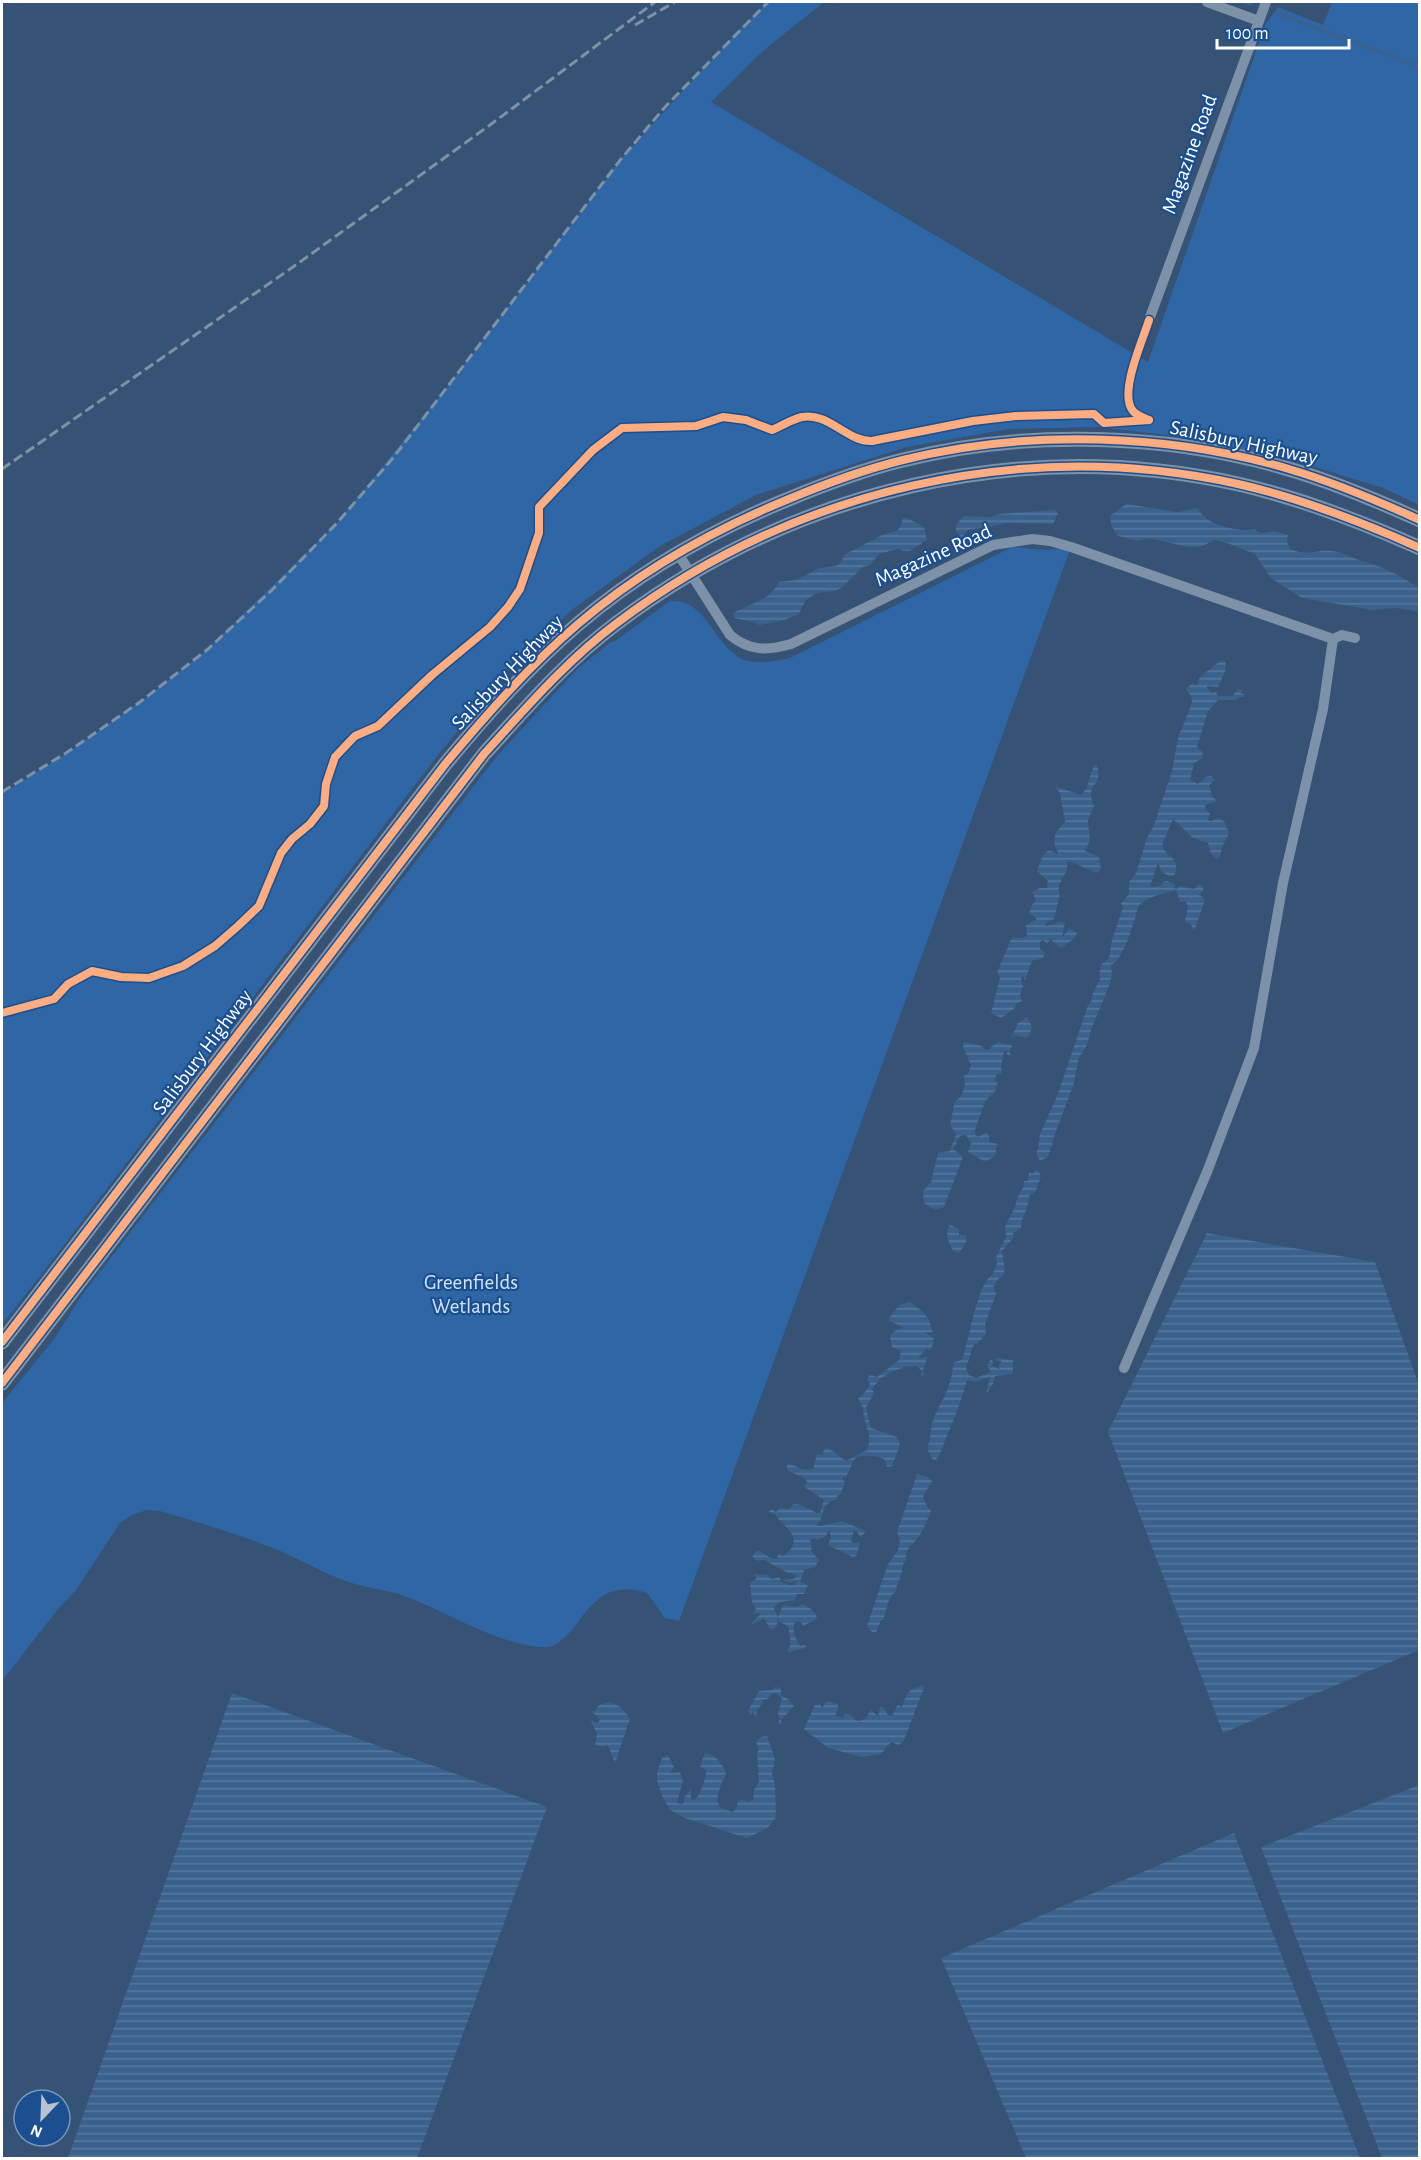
<svg xmlns="http://www.w3.org/2000/svg" width="1421" height="2160" viewBox="0 0 1421 2160" font-family="'Alegreya Sans',sans-serif">
  <style>
    .park { fill: #2f66a5 }
    .water { fill: url(#water-rules) }
    .lines { fill: none; stroke-linecap: round; stroke-linejoin: round }
    .stream { stroke: #3b618d; stroke-width: 3 }
    .minor { stroke: #7d92a8; stroke-width: 10 }
    .highway { stroke: #7e92a7; stroke-width: 15 }
    .rail { stroke: #7e92a7; stroke-width: 3; stroke-dasharray: 10 4.5; stroke-linecap: butt }
    .cycleway-casing { stroke: #1b4f8f; stroke-width: 11 }
    .cycleway { stroke: #ffac80; stroke-width: 8 }
    .labels { text-anchor: middle; stroke-width: 4.5; stroke-linejoin: round; paint-order: stroke }
    .street-label { font-size: 21px; fill: #fff; stroke: #1b4f8f }
    .park-label { font-size: 21px; fill: #cfe3fa; stroke: #1b4f8f }
  </style>
  <defs>
    <pattern id="water-rules" width="6" height="5" patternUnits="userSpaceOnUse" patternTransform="scale(1.5)"><rect width="6" height="5" fill="#3b618d"/><path d="M0 2.5h6" fill="none" stroke="#58799e"/></pattern>
  </defs>
  <rect width="100%" height="100%" fill="#365274"/>
  <!-- park -->
  <path class="park" d="M768,2H824L764,50L711,102L1148,362L1265,25L1278,7L1323,25L1332,2H1419V505L1383,488L1292,460L1198,439L1099,427L1009,429L907,447L756,495L660,546L573,609L507,670L435,759L51,1262L2,1325V794L67,753L140,702L201,655L337,523L454,378L621,159L738,31Z
    M1012,547L1045,550L1071,547L679,1621L665,1618L647,1593C581,1571 582,1653 538,1647C492,1641 452,1615 410,1598C388,1589 362,1588 340,1579C317,1570 296,1557 273,1548C237,1534 198,1522 160,1511L147,1510L132,1515L120,1523L76,1590L58,1609L2,1681V1403L54,1339L82,1295L496,757L577,669L611,642L615,641L670,601C709,598 714,651 748,661C762,664 776,661 790,658Z"/>
  <!-- water -->
  <path class="water" d="M1126,504L1178,512L1197,508C1200,512 1203,516 1207,519C1216,526 1244,533 1254,529L1261,533L1274,531L1288,535L1287,542L1290,549C1312,558 1317,547 1337,552C1344,553 1352,558 1359,560C1386,568 1396,573 1419,588V611L1394,608L1372,610L1302,598L1271,578L1255,554L1227,543L1215,540L1200,547H1188L1149,538L1137,541L1116,535L1111,524L1110,516Z
    M1054,510L1058,513L1053,524L1009,523L968,530L964,534V541H960L959,534L956,532V525L964,516L991,517L999,514Z
    M902,518H907L924,527L927,540L910,551H903L898,549L879,554L870,565L863,567L841,588L835,591L817,593L810,597L805,601L799,614L782,621L759,625L753,622L734,618L733,613C749,604 770,601 779,582L796,580L820,568L836,566L842,561L844,555L882,535L898,530L902,523Z
    M1220,661H1225L1226,664L1225,672L1218,687L1207,686V688L1212,693L1216,691L1218,696H1233L1237,689L1242,690L1241,694H1244V697H1240L1236,700H1218L1208,711L1197,747L1203,752L1202,758L1194,763L1190,780L1198,784L1205,777L1211,776L1215,780L1209,785L1212,796L1217,801L1207,804L1205,806L1206,810L1210,813L1208,820L1211,821L1218,818L1224,821L1229,833L1223,845L1219,858H1215L1211,854L1208,843L1193,838L1173,819L1162,845C1167,860 1182,856 1174,876H1169L1161,871L1158,863L1150,886L1154,887L1161,885L1163,882L1167,881L1175,884L1174,888L1177,889L1179,886L1194,889L1199,884L1203,887V891L1199,894L1205,900L1195,929L1193,930L1191,924L1185,921L1188,906L1185,901L1180,902L1176,890C1167,892 1144,898 1139,906C1137,908 1137,912 1136,915C1132,928 1123,960 1111,965L1112,975L1109,986L1091,1030L1087,1045L1079,1058L1073,1086L1056,1131L1048,1157L1040,1161L1036,1153L1038,1149L1040,1134L1057,1096L1088,1005L1091,1002L1093,993L1101,977L1099,975L1101,965L1109,958L1112,940L1123,907L1121,903L1129,894V882L1135,875L1140,861L1146,840L1154,825L1172,771L1178,738L1192,703L1191,696L1186,689L1193,683L1196,686L1200,677Z
    M1094,765H1097C1104,788 1084,782 1094,806L1088,820L1090,841L1085,851L1099,857L1101,869L1097,873L1071,862H1067C1070,876 1054,881 1060,894C1057,904 1057,912 1053,920L1047,922L1045,926L1055,924L1058,921L1065,923L1062,938L1069,928L1077,933L1075,938L1061,948L1050,939L1047,944L1043,940L1040,942V949L1045,952L1043,958L1032,961L1025,980L1023,976L1021,978L1023,987L1020,995L1022,1001L1017,1003L1014,1009L1001,1018L991,1013L1000,977L997,973L998,970L1012,937L1022,938L1027,936L1026,925L1037,919L1029,913L1032,905L1036,900L1032,892L1040,888H1047L1048,881L1037,871L1042,857L1047,851H1051L1057,854L1058,852C1050,840 1056,831 1065,822L1060,793L1054,786L1081,795L1086,789Z
    M1027,1017L1032,1027L1029,1036L1026,1038L1015,1035L1011,1038L1018,1023Z
    M964,1042L979,1045L987,1050L998,1042L1011,1045L1012,1047L1009,1050L1011,1056L1006,1054L1008,1051H1004L1001,1067L1002,1073L996,1075L995,1081L998,1082L995,1091L985,1101L974,1133L978,1137L986,1132L989,1136V1142L997,1144L995,1156L985,1162L968,1152L971,1143L966,1135L960,1136L953,1149L963,1157L944,1207L935,1210L924,1203L923,1191L931,1182L938,1153L950,1151L956,1135L950,1124C952,1117 953,1110 954,1104C956,1098 958,1101 961,1096C964,1091 966,1082 964,1076L968,1074L971,1065L963,1047Z
    M1037,1169L1041,1176L1036,1191L1029,1196C1029,1208 1021,1217 1021,1228L1013,1233L1014,1237L1002,1251L1005,1269L1002,1277H1000L993,1287L996,1294L985,1325L986,1334L977,1344H974L966,1368L969,1375L976,1378L991,1372L987,1365L991,1359L993,1362L992,1366L1000,1369L999,1365L1002,1361L996,1360V1358L1013,1360V1374L995,1376L993,1384L986,1394L990,1377L975,1382L967,1380C960,1407 949,1430 939,1456L936,1460L932,1459L927,1448C930,1441 930,1437 931,1430C932,1414 945,1400 949,1385C952,1378 952,1370 954,1362L962,1360C969,1341 977,1283 993,1274L997,1264L996,1257L1006,1237L1005,1227L1015,1207L1017,1198L1024,1186V1181H1028L1029,1172L1032,1174Z
    M950,1225L959,1229V1235H966V1243L959,1253L954,1252C949,1244 944,1234 950,1225Z
    M1207,1233L1375,1262L1419,1385V1650L1223,1733L1108,1432Z
    M910,1302C926,1314 928,1314 933,1333L925,1332L933,1338L934,1342L930,1351L927,1348L919,1357L920,1359L928,1356L923,1370L925,1374L921,1376L922,1371L917,1366L904,1367L891,1372L880,1379L872,1389L874,1393L866,1408L871,1428L897,1437L900,1445L892,1466L887,1467L884,1459C874,1455 864,1455 855,1458L846,1477H842L845,1483L840,1495H838L837,1499C818,1505 827,1515 816,1525L821,1526L842,1521L866,1531L861,1537L859,1536L857,1531H854L851,1541L854,1543L860,1542L857,1555L853,1557L828,1545L831,1537L829,1530L826,1536L817,1540L814,1538L810,1540L812,1552L819,1560L815,1567L804,1570L800,1582L808,1585L804,1594H797L795,1600L779,1602L774,1608L778,1617L783,1605L797,1607L803,1604C810,1608 816,1611 817,1619L803,1626L801,1622H795C791,1630 796,1639 800,1646L806,1645L805,1648L789,1652L787,1651L791,1644L788,1626L778,1621L776,1627L771,1630L764,1619L752,1624L754,1620L760,1615L759,1613L753,1614L756,1609L752,1603L750,1583L757,1578L752,1574L769,1575V1578L773,1579L780,1577V1581L789,1585H795L797,1581L790,1583L782,1580L794,1579L796,1575L786,1572L764,1560L758,1561L752,1557L757,1550C763,1552 770,1560 777,1559L778,1554L784,1556C807,1537 783,1528 775,1514L769,1512L771,1509L776,1512L780,1508L790,1509L793,1504C803,1504 809,1509 817,1513H820L824,1500L803,1486L808,1483L804,1478L787,1470V1464C797,1464 798,1472 813,1469L817,1454L823,1455L824,1449L828,1448L846,1461L867,1450C872,1437 868,1433 865,1421C862,1411 866,1409 858,1400L859,1397L862,1396L870,1384L867,1379L870,1375L877,1377L899,1360L901,1351L892,1347L890,1336L896,1330L904,1328L888,1320L899,1305Z
    M917,1474L928,1477L932,1481L923,1497L927,1506L931,1511C928,1518 924,1528 920,1535C914,1544 904,1548 906,1561L903,1564L902,1572L895,1592L890,1597L883,1620H881L876,1632H872L867,1626L887,1566L898,1550L900,1541L897,1532Z
    M923,1685L924,1688L904,1740L899,1745L891,1742L881,1754L862,1757L828,1748L804,1729L815,1705L820,1704L822,1708L827,1701L838,1704V1710L835,1716L843,1718L845,1714L851,1715L855,1720L859,1721L866,1718L871,1710L878,1716L880,1707H883L888,1715L892,1716L897,1706L900,1705L901,1709C908,1692 906,1691 923,1685Z
    M775,1687L781,1688V1695L788,1699L794,1706L781,1720V1724H778L780,1718L778,1714L782,1698L778,1694H772L767,1699L762,1700L763,1703L757,1710L756,1716L753,1712L750,1716L751,1714L748,1711L759,1691L772,1690Z
    M232,1693L547,1807L417,2158H68Z
    M609,1702C620,1704 624,1711 630,1719L615,1763L608,1745L603,1747L595,1745L597,1734L591,1721L598,1723L600,1719L591,1711H595L599,1705Z
    M767,1736L775,1759L772,1774L775,1784L776,1817L768,1828L747,1838L685,1818L670,1810L663,1798L657,1781V1772L662,1758L668,1755L674,1767L670,1773L680,1772L683,1781L677,1802L680,1804L684,1803V1798L691,1789V1799L694,1800C700,1797 706,1778 706,1771L700,1766L705,1753C716,1754 722,1764 726,1773L718,1793L717,1801L720,1807L732,1812L736,1809L738,1801L742,1800L748,1802L753,1800L754,1790L759,1782L757,1753L759,1749L756,1742L761,1737Z
    M1419,1785V2158H1382L1261,1847Z
    M1234,1833L1360,2158H1026L941,1958Z"/>
  <g class="lines">
    <!-- stream -->
    <path class="stream" d="M1244,2L1251,4
      M1276,13L1420,67"/>
    <!-- minor -->
    <path class="minor" d="M1207,2L1259,21
      M1149,320L1266,2
      M677,552L730,635C749,651 767,651 791,644L993,545L1032,539L1050,541L1071,547L1333,639L1342,635L1355,638
      M1124,1368L1207,1172L1254,1048L1283,883L1323,709L1333,639"/>
    <!-- highway -->
    <path class="highway" d="M2,1342L446,763C487,714 530,665 578,624C640,571 709,532 784,501C822,485 862,470 903,460C1026,429 1171,433 1292,470C1336,483 1378,501 1420,520
      M2,1383L484,754C526,708 567,660 617,623C794,490 1021,436 1238,484C1300,498 1362,522 1420,548"/>
    <!-- rail -->
    <path class="rail" d="M635,25L675,2
      M2,469L293,267L490,125L655,2
      M2,792L66,753L140,702L208,649L272,590L337,523L393,458L621,159L665,107L768,2"/>
    <!-- cycleway casing -->
    <g class="cycleway-casing">
      <path id="cycleway" d="M1149,320C1143,340 1118,394 1133,411C1136,415 1144,418 1149,420
        M2,1013L54,999L68,984L92,971L121,977L149,978L183,966L215,946L238,926L259,906L281,853L292,839L310,824L324,806L326,784L335,757L355,736L378,726L432,675L490,627L508,607L520,589L539,533V507L593,450L622,428L696,426L723,417L746,420L772,430C782,426 792,419 802,417C829,412 847,442 872,441L973,421L1016,416L1094,414L1104,423L1149,420
        M2,1342L446,763C487,714 530,665 578,624C640,571 709,532 784,501C822,485 862,470 903,460C1026,429 1171,433 1292,470C1336,483 1378,501 1420,520
        M2,1383L484,754C526,708 567,660 617,623C794,490 1021,436 1238,484C1300,498 1362,522 1420,548"/>
    </g>
    <!-- cycleway -->
    <use href="#cycleway" class="cycleway"/>
  </g>
  <g class="labels">
    <!-- street labels -->
    <g class="street-label">
      <text transform="translate(1189 154) rotate(-70)" y="7">Magazine Road</text>
      <text transform="translate(1244 442) rotate(12)" y="7">Salisbury Highway</text>
      <text transform="translate(933 555) rotate(-24)" y="7">Magazine Road</text>
      <text transform="translate(507 672) rotate(-46)" y="7">Salisbury Highway</text>
      <text transform="translate(202 1052) rotate(-53)" y="7">Salisbury Highway</text>
    </g>
    <!-- park labels -->
    <g class="park-label">
      <text x="471" y="1289">Greenfields<tspan x="471" dy="24">Wetlands</tspan></text>
    </g>
  </g>
  <!-- border -->
  <rect width="1421" height="2160" fill="none" stroke="#ffffff" stroke-width="6"/>
  <!-- north arrow -->
  <g transform="translate(42 2118) rotate(203)"><circle r="28" fill="#1b4f8f" stroke="#7695bc" stroke-width="1.5"/>
  <path d="M0-4.5L10 22L0 15L-10 22Z" fill="#b9c2ce"/>
  <text y="-9" font-size="16" font-weight="bold" text-anchor="middle" fill="#ffffff">N</text>
  </g>
  <!-- scale -->
  <path d="M1217 39v9h132v-9" fill="none" stroke="#ffffff" stroke-width="3"/>
  <text x="1226" y="39" font-size="18" fill="#ffffff" stroke="#1b4f8f" stroke-width="4.5" paint-order="stroke">100 m</text>
</svg>
